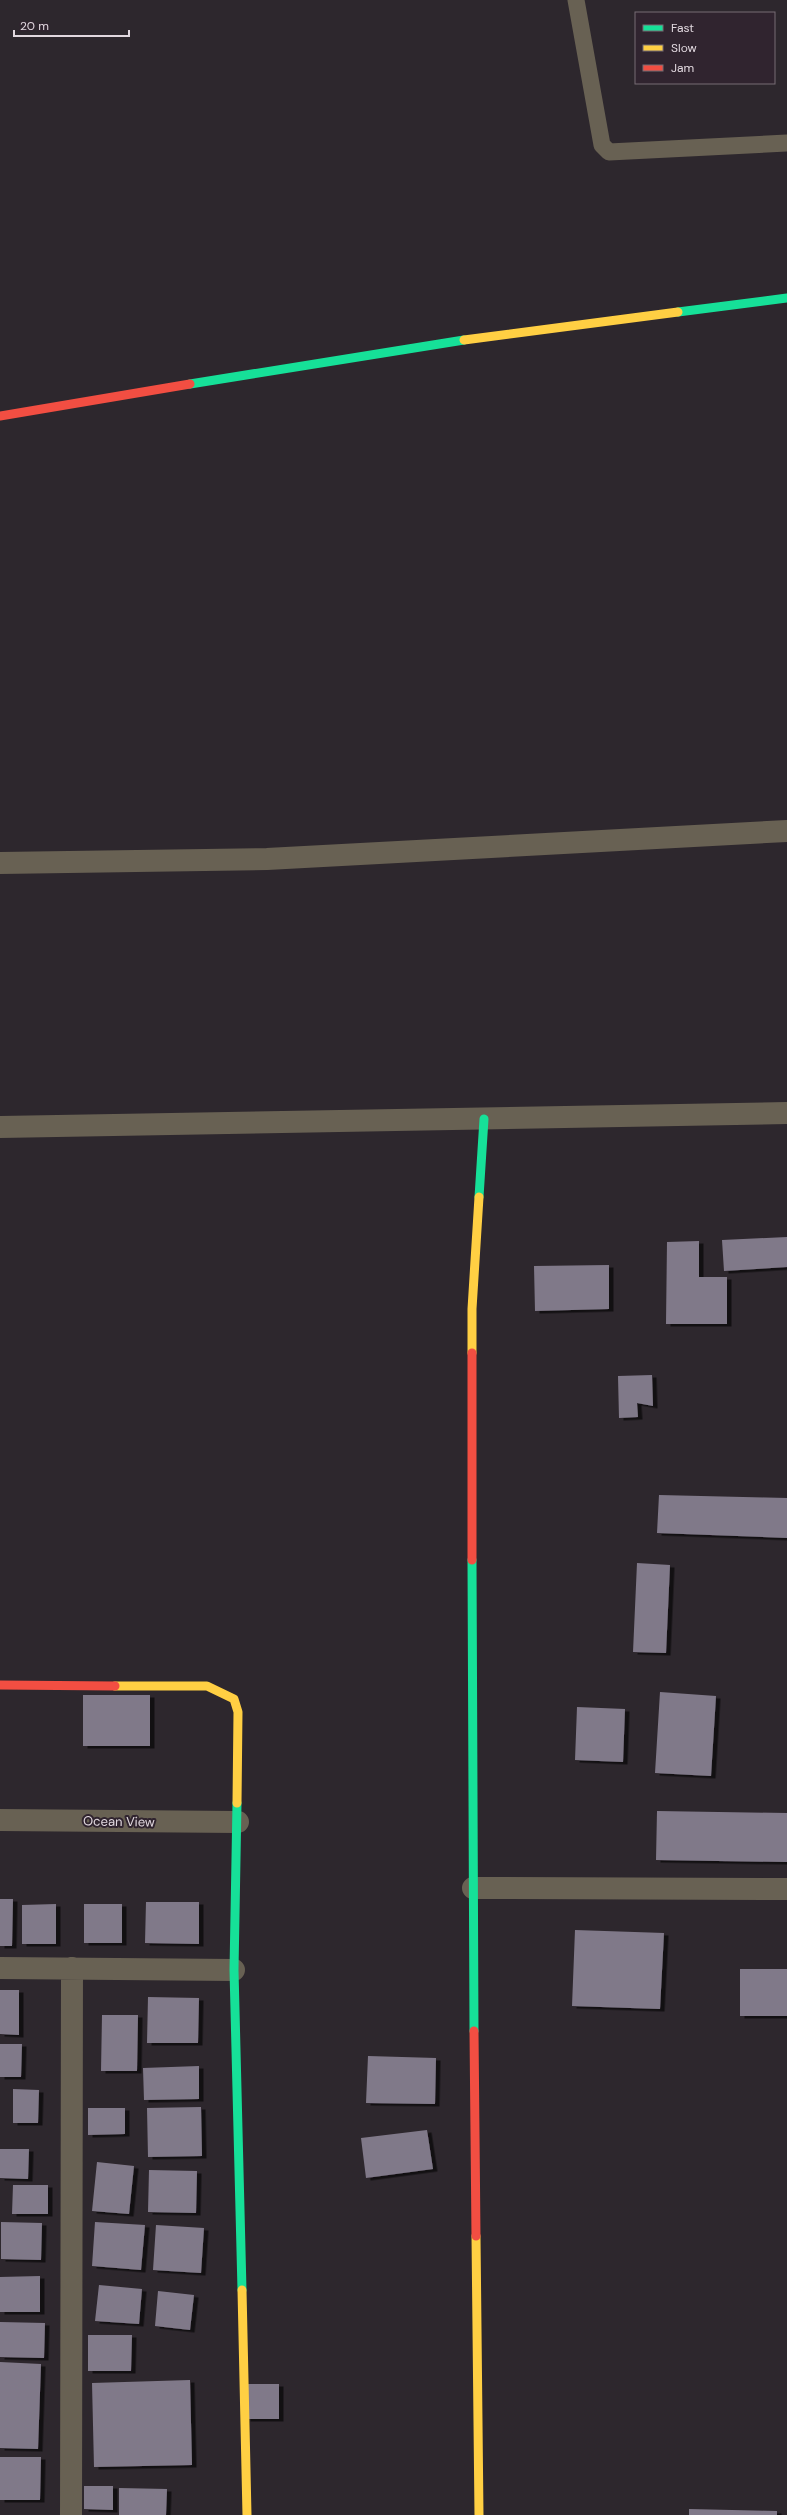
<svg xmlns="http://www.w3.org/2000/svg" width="787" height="2515" viewBox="0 0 787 2515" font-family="'DM Sans',sans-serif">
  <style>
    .building { fill: #807989; filter: url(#shadow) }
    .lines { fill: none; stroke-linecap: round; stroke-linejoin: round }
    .lane { stroke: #686153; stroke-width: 17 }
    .street { stroke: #686153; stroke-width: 22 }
    .fast { stroke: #16e098; stroke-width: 9 }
    .slow { stroke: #ffcf43; stroke-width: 9 }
    .jam { stroke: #f24e42; stroke-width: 9 }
    .labels { text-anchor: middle; stroke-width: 4; stroke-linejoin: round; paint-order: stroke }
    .street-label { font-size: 13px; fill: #e1d8df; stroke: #30242f }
  </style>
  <defs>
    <filter id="shadow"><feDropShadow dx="4.5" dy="2.5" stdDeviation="0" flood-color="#0009"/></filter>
  </defs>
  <rect width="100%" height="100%" fill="#2d272d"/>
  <!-- building -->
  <path class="building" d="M787,1237V1267L724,1271L722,1240Z
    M699,1241V1277H727V1324H666L667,1242Z
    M609,1265V1309L535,1311L534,1266Z
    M652,1375L653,1406L637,1403L638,1417L619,1418L618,1376Z
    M659,1495L787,1498V1538L657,1533Z
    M637,1563L670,1565L666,1653L633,1652Z
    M660,1692L716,1696L711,1776L655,1773Z
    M83,1695H150V1746H83Z
    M577,1707L625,1709L623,1762L575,1760Z
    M657,1811L787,1813V1862L656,1860Z
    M0,1899H13L12,1946H0Z
    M146,1902H199V1944L145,1943Z
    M56,1904V1944H22V1905Z
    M84,1904H122V1943H84Z
    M575,1930L664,1933L660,2009L572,2006Z
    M740,1969H787V2016H740Z
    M0,1990H19V2035L0,2034Z
    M148,1997L199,1998L198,2043H147Z
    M102,2015H138L137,2071H101Z
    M0,2044H22L21,2077H0Z
    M368,2056L436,2058L435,2104L366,2103Z
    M199,2066V2099L144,2100L143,2068Z
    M13,2089L39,2090L38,2123H13Z
    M201,2107L202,2156L148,2157L147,2108Z
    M88,2108H125V2134L88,2135Z
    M427,2130L433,2169L366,2178L361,2138Z
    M0,2149H29L28,2179L0,2178Z
    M97,2162L134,2166L129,2214L92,2211Z
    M149,2170L197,2171L196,2213L148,2212Z
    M13,2185H48V2214H12Z
    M1,2222L42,2223L41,2260L1,2259Z
    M95,2222L145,2225L141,2270L92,2266Z
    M156,2225L204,2228L201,2273L153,2270Z
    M40,2276V2312H0V2277Z
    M99,2285L142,2289L139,2324L95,2321Z
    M158,2291L194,2295L190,2330L155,2326Z
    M0,2322L45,2323L44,2358L0,2357Z
    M88,2335H132L131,2371H88Z
    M0,2362L41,2364L38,2449L0,2448Z
    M190,2380L192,2465L94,2467L92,2383Z
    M246,2384H279V2419H246Z
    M0,2457H41L40,2500H0Z
    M84,2486H113V2510L84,2509Z
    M119,2488L167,2489L166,2515H119Z
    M689,2509L777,2511V2515H689Z"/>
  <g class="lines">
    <!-- lane -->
    <path class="lane" d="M576,0L602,145L609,152L787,143"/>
    <!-- street -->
    <path class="street" d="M0,863L267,859L787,831
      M0,1127L787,1113
      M0,1820L238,1822
      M473,1888L787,1889
      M0,1968L234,1970
      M71,2515L72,1968"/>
    <!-- fast -->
    <path class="fast" d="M678,312L787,298
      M190,384L464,340
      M479,1197L484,1119
      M472,1560L474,2031
      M237,1803L234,1970L242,2290"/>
    <!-- slow -->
    <path class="slow" d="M464,340L678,312
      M472,1353V1309L479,1197
      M115,1686H207L234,1699L238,1712L237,1803
      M476,2236L479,2515
      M242,2290L247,2515"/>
    <!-- jam -->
    <path class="jam" d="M0,416L190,384
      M472,1353V1560
      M0,1685L115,1686
      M474,2031L476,2236"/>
  </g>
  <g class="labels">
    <!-- street labels -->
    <g class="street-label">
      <text transform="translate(119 1821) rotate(1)" y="5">Ocean View</text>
    </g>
  </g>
  <!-- legend -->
  <rect x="635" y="12" width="140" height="72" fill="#30242f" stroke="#776c75"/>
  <rect x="643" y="25" width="20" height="6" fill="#16e098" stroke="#776c75"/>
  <text x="671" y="32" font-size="12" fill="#e1d8df">Fast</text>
  <rect x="643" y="45" width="20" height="6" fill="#ffcf43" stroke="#776c75"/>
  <text x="671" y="52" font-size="12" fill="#e1d8df">Slow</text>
  <rect x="643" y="65" width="20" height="6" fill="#f24e42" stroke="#776c75"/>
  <text x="671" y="72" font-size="12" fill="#e1d8df">Jam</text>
  <!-- scale -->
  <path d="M14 30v6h115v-6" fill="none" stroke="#e1d8df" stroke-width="2"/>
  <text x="20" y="30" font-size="12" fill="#e1d8df" stroke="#30242f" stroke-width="3" paint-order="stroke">20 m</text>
</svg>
